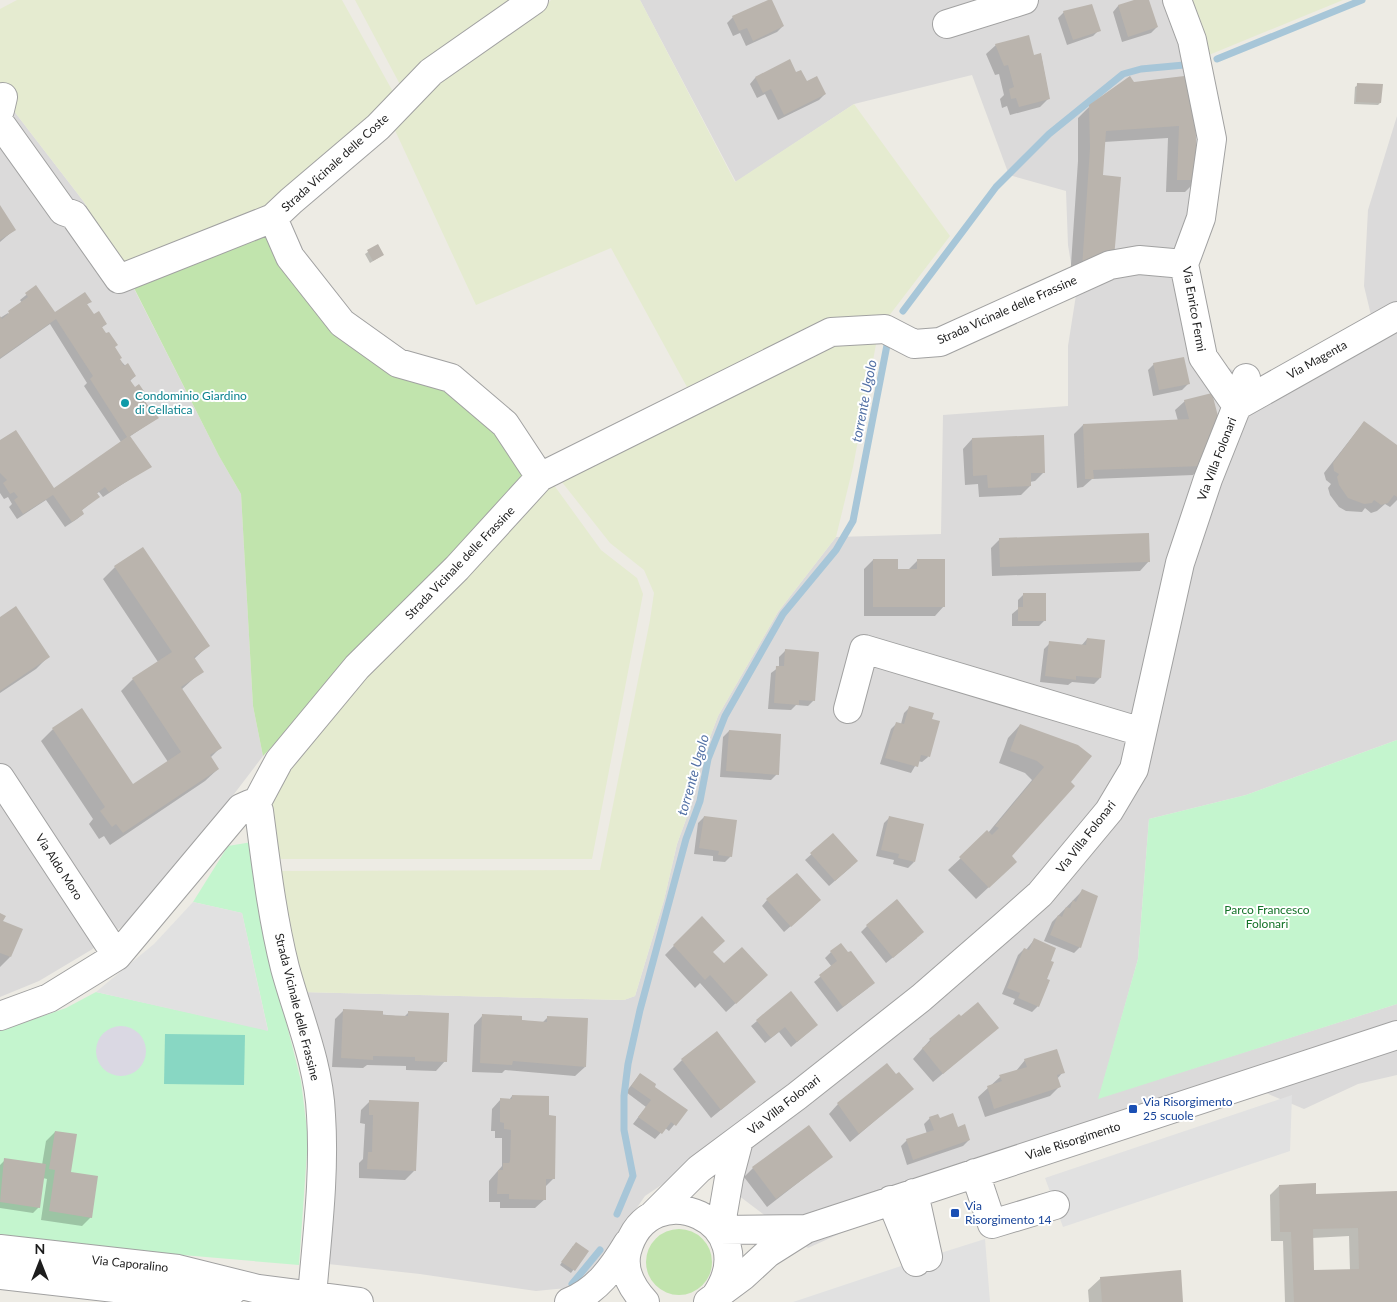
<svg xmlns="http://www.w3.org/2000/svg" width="1397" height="1302" viewBox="0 0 1397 1302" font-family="Lato,sans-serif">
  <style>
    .residential { fill: #dbdada }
    .farmland { fill: #e5ebd0 }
    .grass { fill: #c1e4ad }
    .park { fill: #c4f5ce }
    .pitch { fill: #88d7c3 }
    .parking { fill: #e1e1e1 }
    .plaza { fill: #dad8e3 }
    .shadow { fill: #0003; fill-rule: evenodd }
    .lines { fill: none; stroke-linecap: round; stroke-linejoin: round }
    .stream { stroke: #a7c6d8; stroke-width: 7 }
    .building { fill: #bab4ad; fill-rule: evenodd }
    .minor-casing { stroke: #a1a1a1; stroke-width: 30 }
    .minor { stroke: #fff; stroke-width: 28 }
    .culture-dot { fill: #0f9aa8; stroke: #fff; stroke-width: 2 }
    .transit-dot { fill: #1a4fb4; stroke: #fff; stroke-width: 2 }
    .labels { text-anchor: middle; stroke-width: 4; stroke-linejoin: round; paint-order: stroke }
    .street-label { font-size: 12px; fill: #1d1d1d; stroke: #fff }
    .culture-label { font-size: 12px; fill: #0d838f; stroke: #fff; text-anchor: start }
    .park-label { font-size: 12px; fill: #147228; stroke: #fff }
    .transit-label { font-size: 12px; fill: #164399; stroke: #fff; text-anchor: start }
    .water-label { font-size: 14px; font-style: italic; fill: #5270a5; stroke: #fff }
  </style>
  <rect width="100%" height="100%" fill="#edebe4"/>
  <!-- residential -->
  <path class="residential" d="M640,0H1188L1221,132L1194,275L1207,338L1222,364L1249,380L1298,368L1375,332L1364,286L1368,210L1397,116V740L1246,795L1149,819L1138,959L1099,1098L1397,1004V1075L1358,1084L1304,1109L1242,1083L958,1180L808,1248L730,1189L720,1146L645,1196L602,1258L577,1287L536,1291L420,1274L319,1263L300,992L624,1000L635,996L664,900L677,844L692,803L703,756L718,716L778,612L836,537L941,534L943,415L1068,406V346L1076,295L1068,245L1066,191L1009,175L972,75L854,104L736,182Z
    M0,93L84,202L122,265L219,456L241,494L253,706L263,756L189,853L124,925L91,950L39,981L0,997Z"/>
  <!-- farmland -->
  <path class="farmland" d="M17,0H342L397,99L273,207L122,265L84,202L0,93V9Z
    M355,0H529L404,92Z
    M551,0H640L735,182L854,104L950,236L885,321L827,323L687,387L611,248L476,305L393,126L436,82L534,17Z
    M1188,0H1343L1204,57Z
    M877,339L853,467L836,537L778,612L718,716L703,756L692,803L677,844L664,900L635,996L624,1000L300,992L276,871L600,870L650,620L654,593L644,570L610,543L558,477L834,340Z
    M551,481L601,550L637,578L643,594L592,859H273L263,801L328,712Z"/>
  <!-- grass -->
  <path class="grass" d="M266,227L282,264L449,386L498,430L529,476L263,756L253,706L241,494L219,456L131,282Z
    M646 1262a33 33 0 1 1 66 0a33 33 0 1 1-66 0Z"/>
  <!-- park -->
  <path class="park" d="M1397,740V1004L1098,1099L1138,959L1149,819L1246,795Z
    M252,842L259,914L301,1081L308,1138L299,1265L100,1248L0,1234V1031L66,1008L96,992L268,1030L242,913L193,902L228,846Z"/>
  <!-- pitch -->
  <path class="pitch" d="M165,1034L245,1035L244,1085L164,1084Z"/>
  <!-- parking -->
  <path class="parking" d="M193,902L242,913L268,1031L96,992L154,944Z
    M1292,1095L1290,1151L1063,1227L1045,1178Z
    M985,1239L990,1302H793L928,1257Z"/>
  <!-- plaza -->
  <path class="plaza" d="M96 1051a25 25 0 1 1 50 0a25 25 0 1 1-50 0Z"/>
  <!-- shadow -->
  <path class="shadow" d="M1138,0H1148L1157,27L1151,33L1122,42L1113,12L1118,6Z
    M1064,12L1099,30L1093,36L1067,45L1058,18Z
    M733,17L783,26L777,32L746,46L740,33L733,36L727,23Z
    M996,45L1033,57L1041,55L1049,98L1040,107L1010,115L1007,106L1002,108L1000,99L1004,95L999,74L995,75L986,54Z
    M796,74L825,94L819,100L778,120L765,94L757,98L750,84L755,78Z
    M1191,76L1197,180L1185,192H1166L1168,138L1104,142L1102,176L1113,258L1070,279L1078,161V118L1090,106L1134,83Z
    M1358,85L1380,103L1378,105L1354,104L1355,87Z
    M0,208L14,230L0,242Z
    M378,245L383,255L370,263L365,254Z
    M36,287L55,314L90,302L86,305L93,316L106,324L101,328L119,359L135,376L130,381L157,418L129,437L150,466L103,497L99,492L96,494L98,497L81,511L83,514L77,519L65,527L46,500L17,519L9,507L12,504L8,497L4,499L0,493V441L53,490L121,442L84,386L87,383L50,324L0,359V318L8,313L13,319L22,303L20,300Z
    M1154,364L1188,384L1182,390L1153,396L1148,370Z
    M1185,401L1202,465L1193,475L1092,479L1083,487L1077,488L1074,434L1083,425L1178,421L1175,410Z
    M1364,422L1397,446V500L1390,507L1385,504L1377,511L1371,513L1365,508L1362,512L1346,511L1339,507L1330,495L1328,488L1331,484L1326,480L1324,473Z
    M972,439L1044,472L1035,481L1030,482V486L1021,495L979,497L978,484L965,485L963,449Z
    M1000,539L1149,561L1140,571L992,576L991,548Z
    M873,560L897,570H908L917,561L944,606L935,616H864V569Z
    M115,567L208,646L194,659L202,671L181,690L220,748L210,758L218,769L205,781L110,845L104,836L99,839L89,824L93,819L41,741L53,729L133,785L168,762L121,691L133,679L158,662L103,579Z
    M1024,594L1045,620L1039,626H1012V614L1018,609V600Z
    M0,619L48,657L36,669L0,693Z
    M1087,639L1100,678L1094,684L1072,682L1068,685L1040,682L1044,649L1050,643L1081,646Z
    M785,651L814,700L808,706L796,705L791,710L768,709L771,673L779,667V657Z
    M910,707L928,757L922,762L918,761L911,773L880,764L891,729L897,723L901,724L904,713Z
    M1020,725L1069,782L1011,856L1003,874L976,899L948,870L988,833L1032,780L1025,773L999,763L1008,738Z
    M729,731L777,774L771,780L720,777L723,737Z
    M704,817L731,856L725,862L713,861V856L694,854L698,823Z
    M890,817L914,862L908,868L893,864L894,860L876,856L884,823Z
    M833,835L851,867L829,886L805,860Z
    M1082,891L1080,947L1074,953L1044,941L1052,922Z
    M767,900L814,906L784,932L762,906Z
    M0,915L10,957L0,967Z
    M702,917L712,952L724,965L757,984L726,1012L700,983L695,988L665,955Z
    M867,926L917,938L886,963L861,932Z
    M1034,940L1050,962L1038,1006L1032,1012L1013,1004L1015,999L1002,994L1018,955L1024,949L1026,950Z
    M831,952L868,988L837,1012L814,982L832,967L825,958Z
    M344,1010L404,1017L408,1013L445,1061L436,1071L406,1070V1066L367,1065L363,1068L332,1067L335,1019Z
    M483,1015L542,1023L547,1018L585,1067L575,1076L505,1070L502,1073L472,1072L474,1025Z
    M959,1016L997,1028L933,1082L913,1059L930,1040Z
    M757,1021L811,1030L791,1047L779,1032L765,1043L751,1026Z
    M682,1060L755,1082L711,1118L673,1069Z
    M1025,1060L1063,1072L1057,1079L1059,1087L1050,1096L985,1117L978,1097L1000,1077L1016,1071Z
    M640,1074L653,1087L686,1110L669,1131L665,1128L655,1139L633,1124L646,1107L626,1092Z
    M896,1076L912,1089L850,1142L829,1114L838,1104Z
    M512,1096L553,1179L545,1187V1199L535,1208H500V1202H489V1181L502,1166V1138H495V1131H491L492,1109L501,1099L509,1100Z
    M370,1101L414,1171L405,1180L359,1178V1163L363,1159L365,1124L360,1123L361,1110Z
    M930,1118L939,1119L957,1129L969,1140L963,1146L907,1165L901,1146L907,1140L927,1134L924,1124Z
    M55,1132L70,1173L91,1217L82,1226L41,1220L47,1179L43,1178L39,1207L33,1213L0,1208V1165L5,1160L42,1165L46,1141Z
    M831,1157L767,1207L744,1177L753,1168Z
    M1279,1186L1315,1195L1397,1192V1302H1285L1283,1241H1271L1270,1195ZM1349,1236L1350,1270L1313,1272L1312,1238Z
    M573,1246L587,1251L571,1273L560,1265Z
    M1101,1278L1182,1302H1089L1088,1290Z"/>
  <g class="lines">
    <!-- stream -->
    <path class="stream" d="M1217,59L1362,0
      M903,311L996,187L1049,134L1123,74L1141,69L1184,65
      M617,1214L633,1176L624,1130V1096L628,1064L640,1010L686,839L700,801L708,759L725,716L783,614L836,550L853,521L887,345
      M572,1284L600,1250"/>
  </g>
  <!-- building -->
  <path class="building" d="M768,0H772L784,26L753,41L747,28L739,31L732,16Z
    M1134,0H1149L1158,27L1128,37L1118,5Z
    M1092,4L1101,31L1073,40L1063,11Z
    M1029,35L1034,55L1041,53L1050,99L1019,107L1016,98L1011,99L1009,89L1014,87L1008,65L1004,66L995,44Z
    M790,59L796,72L801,70L807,81L817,76L826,94L784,115L771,89L763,93L755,77Z
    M1193,75L1198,180H1177L1179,126L1106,131L1103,175L1121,177L1114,258L1082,268L1090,148L1089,105L1130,76L1134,82Z
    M1357,83L1383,84L1381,103L1356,102Z
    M0,205L16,230L0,240Z
    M378,244L384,255L373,261L367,250Z
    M36,285L55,312L85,292L92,302L87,304L94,314L99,311L107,324L102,327L106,333L109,332L118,345L115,347L122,358L120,359L124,366L128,363L136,376L130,380L135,387L139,384L148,397L143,400L159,418L130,436L152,467L109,492L105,487L97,493L100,497L82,510L84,514L72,522L53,495L23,514L14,500L18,497L14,492L10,494L3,483L7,480L0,473V440L16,430L54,488L127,437L90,379L93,376L56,319L0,358V316L2,319L9,313L8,311L28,297L25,293Z
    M1184,357L1190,384L1159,390L1153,363Z
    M1212,393L1220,424L1203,466L1093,470L1094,479H1085L1083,424L1189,419L1184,400Z
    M1364,421L1397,445V497L1394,495L1388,503L1381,505L1374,500L1372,503L1364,504L1348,498L1339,485L1337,477L1339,474L1334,471L1333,463Z
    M1044,435L1045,473H1031V486L988,488L987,475L973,476L972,438Z
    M1149,533L1150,562L1000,567L999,538Z
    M143,547L210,646L194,657L204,672L181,687L222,748L210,755L219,769L123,833L116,824L112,827L100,811L105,807L52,728L82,708L133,784L181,752L132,678L172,652L114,566Z
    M873,559H898V569H917V559H945V607H873Z
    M1023,593H1046V621H1018V607H1023Z
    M16,606L50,657L0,691V617Z
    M1087,638L1105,640L1101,678L1076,676V680L1045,676L1049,641L1086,645Z
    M785,649L819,652L815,701L799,700V705L774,703L776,666H784Z
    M909,706L934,713L932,719L940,721L930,757L921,755L918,767L885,758L896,722L904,724Z
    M1020,724L1078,745L1092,756L1071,782L1075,786L1012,856L1017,862L989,888L959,857L987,830L992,835L999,828L995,826L1044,767L1037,761L1010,751Z
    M729,730L781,734L779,775L726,771Z
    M704,816L737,820L732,857L718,855L719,851L699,848Z
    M889,816L924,824L915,862L898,858L899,854L881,850Z
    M833,833L858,861L835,881L810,853Z
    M797,873L821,900L791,927L766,899Z
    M1082,889L1098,896L1081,948L1050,935L1058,915L1062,917L1066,907L1070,908L1073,900L1076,902Z
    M897,899L924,932L893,958L866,925Z
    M0,913L6,916L3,921L23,929L11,957L0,953Z
    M702,916L725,941L713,952L724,963L742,947L768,975L736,1004L710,975L705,980L673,945Z
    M1034,938L1056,948L1051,961L1054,962L1047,979L1050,980L1039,1007L1018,998L1020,993L1007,988L1024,948L1029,950Z
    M841,943L848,952L851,951L875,983L843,1007L819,975L837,961L830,951Z
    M791,991L818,1025L797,1042L785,1027L771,1038L756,1020Z
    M978,1002L999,1028L943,1074L922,1048L931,1041L929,1039L959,1014L961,1016Z
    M343,1009L383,1011V1015L408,1016V1011L449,1013L447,1062L415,1061V1057L373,1056V1060L341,1058Z
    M482,1014L522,1016V1020L547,1022V1016L588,1018L586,1067L513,1061L512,1065L480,1063Z
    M717,1031L756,1082L721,1110L681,1059Z
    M1057,1049L1065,1073L1057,1075L1061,1087L994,1109L987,1086L1002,1081L999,1075L1027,1067L1024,1059Z
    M887,1063L896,1074L899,1072L914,1089L859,1134L837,1103Z
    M640,1073L656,1084L655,1087L688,1110L676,1126L671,1122L662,1134L638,1117L651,1100L631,1086Z
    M512,1095L549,1096V1115L556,1116L555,1179H546V1200L509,1199V1194H497L498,1170H503V1163H509L510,1161L511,1130L504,1129V1123L500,1122V1098L512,1099Z
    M369,1100L419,1102L416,1171L367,1169L368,1152H372L373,1115H369Z
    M953,1113L958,1127L965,1124L970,1140L913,1160L906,1139L934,1130L929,1117L938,1114L940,1118Z
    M809,1125L833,1157L776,1199L752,1167Z
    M55,1131L77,1134L71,1172L98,1176L92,1218L49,1211L55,1170L49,1169Z
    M4,1158L46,1164L40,1208L0,1202Z
    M1316,1183V1194L1397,1191V1302H1294L1291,1232H1280L1279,1185ZM1358,1228L1359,1269L1314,1270L1313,1229Z
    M576,1242L589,1251L575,1271L561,1262Z
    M1181,1270L1183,1302H1102L1100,1277Z"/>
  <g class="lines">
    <!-- minor casing -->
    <g class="minor-casing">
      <path id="minor" d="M1177,0L1192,40L1212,139L1201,218L1184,264L1203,357L1237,406
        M947,24L1024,0
        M0,110L3,97
        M0,123L63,211L74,215L119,279L273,218L291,201L378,127L431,72L534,0
        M273,218L290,257L342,323L398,363L451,378L505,424L540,477
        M1237,406L1397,316
        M848,709L864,649L1142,732
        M0,778L117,956L49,998L0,1016
        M117,956L241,808L250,804H256
        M975,1173L992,1224L1055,1205
        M914,1193L928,1257
        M891,1200L916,1262
        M652,1216L699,1169L797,1096L921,998L1005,925L1040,894L1109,811L1134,769L1180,563L1208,479L1237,406L1246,378
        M720,1230L729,1178L739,1140
        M720,1230L806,1229
        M0,1249L178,1269L258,1289L359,1302
        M0,1275L176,1295L232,1291
        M312,1296C317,1236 325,1175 321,1115C319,1064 298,1016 285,968C272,916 266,864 259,811L256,804L279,761L357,667L457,568L540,477L831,332L885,329L914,344L940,342L1110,265L1139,260L1184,264
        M569,1302C597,1291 613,1268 628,1243
        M645,1302C632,1288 622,1270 627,1251C649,1170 768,1221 715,1297
        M708,1302L743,1276L768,1253L806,1229L1397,1035"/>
    </g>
    <!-- minor -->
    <use href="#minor" class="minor"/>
  </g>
  <!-- markers -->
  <circle class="culture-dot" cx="125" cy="403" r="5"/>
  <g class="transit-dot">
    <rect x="1128" y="1104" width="10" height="10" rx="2.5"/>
    <rect x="950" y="1208" width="10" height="10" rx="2.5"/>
  </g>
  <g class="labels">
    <!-- street labels -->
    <g class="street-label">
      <text transform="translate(335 163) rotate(-42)" y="4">Strada Vicinale delle Coste</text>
      <text transform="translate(1194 309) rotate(80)" y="4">Via Enrico Fermi</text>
      <text transform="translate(1007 310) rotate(-24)" y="4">Strada Vicinale delle Frassine</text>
      <text transform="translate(1317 360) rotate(-29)" y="4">Via Magenta</text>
      <text transform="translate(1217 459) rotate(-69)" y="4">Via Villa Folonari</text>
      <text transform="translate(460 563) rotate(-46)" y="4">Strada Vicinale delle Frassine</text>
      <text transform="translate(1086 837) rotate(-52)" y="4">Via Villa Folonari</text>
      <text transform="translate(59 867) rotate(57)" y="4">Via Aldo Moro</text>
      <text transform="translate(297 1007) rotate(76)" y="4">Strada Vicinale delle Frassine</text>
      <text transform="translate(784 1105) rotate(-38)" y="4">Via Villa Folonari</text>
      <text transform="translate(1073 1141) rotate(-18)" y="4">Viale Risorgimento</text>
      <text transform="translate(130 1264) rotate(6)" y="4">Via Caporalino</text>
    </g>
    <!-- culture labels -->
    <g class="culture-label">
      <text x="135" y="400">Condominio Giardino<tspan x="135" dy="14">di Cellatica</tspan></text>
    </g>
    <!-- park labels -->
    <g class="park-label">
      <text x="1267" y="914">Parco Francesco<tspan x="1267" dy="14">Folonari</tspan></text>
    </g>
    <!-- transit labels -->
    <g class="transit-label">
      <text x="1143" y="1106">Via Risorgimento<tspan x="1143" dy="14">25 scuole</tspan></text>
      <text x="965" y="1210">Via<tspan x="965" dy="14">Risorgimento 14</tspan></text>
    </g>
    <!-- water labels -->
    <g class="water-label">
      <text transform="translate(864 401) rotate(-79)" y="5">torrente Ugolo</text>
      <text transform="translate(693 775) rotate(-74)" y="5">torrente Ugolo</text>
    </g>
  </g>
  <!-- north arrow -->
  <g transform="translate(40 1262)" stroke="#ffffff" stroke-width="4" paint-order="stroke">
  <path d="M0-4L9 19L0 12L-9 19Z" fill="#1d1d1d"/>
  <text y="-8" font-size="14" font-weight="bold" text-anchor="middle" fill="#1d1d1d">N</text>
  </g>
</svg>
